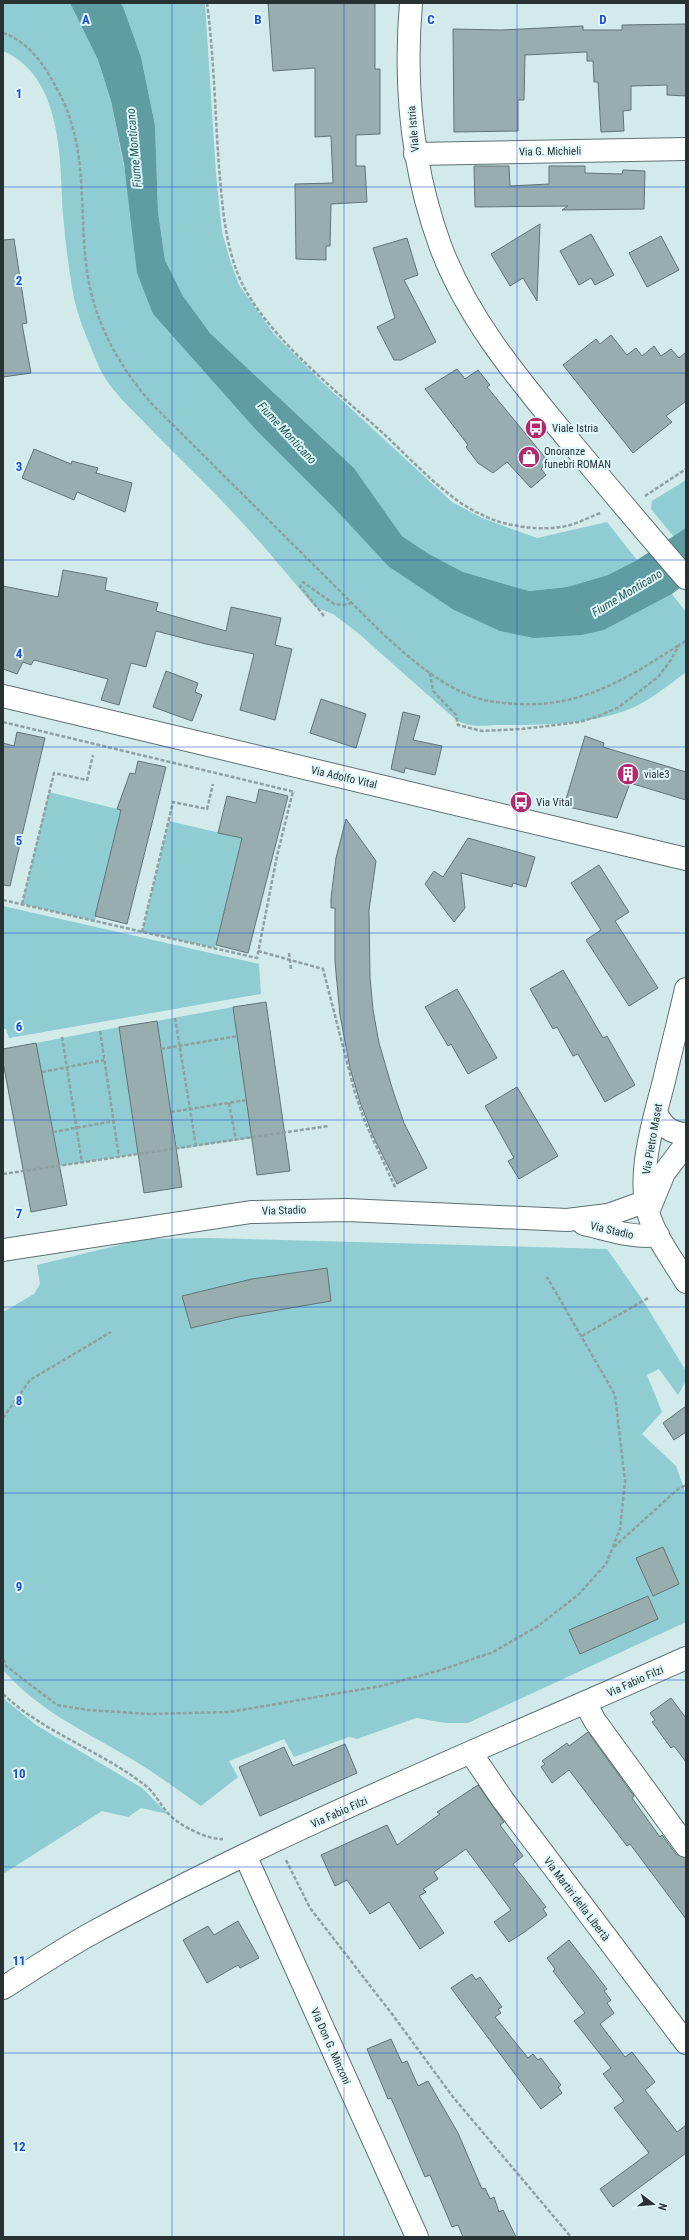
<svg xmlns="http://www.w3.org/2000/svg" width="689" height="2240" viewBox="0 0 689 2240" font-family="'Roboto Condensed',sans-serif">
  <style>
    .green { fill: #8fcdd2 }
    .water { fill: #5f9da2 }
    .building { fill: #98adae; stroke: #617476 }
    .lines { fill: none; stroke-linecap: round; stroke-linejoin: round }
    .minor-casing { stroke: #5d7172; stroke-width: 24 }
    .tertiary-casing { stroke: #5d7172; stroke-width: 24 }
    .path { stroke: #8fa0a1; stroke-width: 2.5; stroke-dasharray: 4 2; stroke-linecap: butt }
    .minor { stroke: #fff; stroke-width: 22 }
    .tertiary { stroke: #fff; stroke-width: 22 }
    .grid { fill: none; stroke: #1d4ed8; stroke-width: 1; stroke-opacity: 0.55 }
    .labels { text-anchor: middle; stroke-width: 4; stroke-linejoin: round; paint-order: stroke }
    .street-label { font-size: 11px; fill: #293233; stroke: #e0f7f9 }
    .poi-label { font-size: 11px; fill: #293233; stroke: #e0f7f9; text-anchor: start }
    .water-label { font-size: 12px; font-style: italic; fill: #1e5559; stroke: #e0f7f9 }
    .grid-label { font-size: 13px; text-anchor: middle; font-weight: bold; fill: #1d4ed8; stroke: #e0f7f9; stroke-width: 4; stroke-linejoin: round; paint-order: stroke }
  </style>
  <rect width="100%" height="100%" fill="#d3eaeb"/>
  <!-- green -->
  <path class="green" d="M3,3H70L98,60L111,101L153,314L257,431L334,508L388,566L604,630L672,594L686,612V672C668,686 648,702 627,710C587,725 542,725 500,725C484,725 470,729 455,719L358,633L333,614L315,607C289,577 264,545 236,516C206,483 173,453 143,421C128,406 109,388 100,369C89,343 76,315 72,287C68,263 65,239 63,214C60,160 63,77 3,51Z
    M120,3H205L216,174L222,232L230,260L239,285L274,334L322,382L452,502L482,518L537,538L607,522L637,560L608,575L567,587L529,591L463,572L429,554L402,536L354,468L210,333L183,296L165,260L158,212L155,125L141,57Z
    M686,480V528L674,537L651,509L652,501Z
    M49,792L121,810L95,921L22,904Z
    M169,821L242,838L215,948L142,932Z
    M3,906L259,964L261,994L9,1038L6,1029H3Z
    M233,1007L252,1138L177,1149L157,1021Z
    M119,1027L138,1154L59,1166L36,1043Z
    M208,1238L607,1249L644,1302L686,1371V1381L678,1395L659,1369L647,1375L662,1412L642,1434L676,1466L686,1494V1622L468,1723H446L416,1718L357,1739L349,1737L294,1757L284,1739L229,1761L238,1777L201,1806C179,1791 158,1775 135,1761C87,1732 41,1713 3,1670V1312L34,1294L40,1284L37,1265L144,1239Z
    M3,1698L36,1725L142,1788L168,1814L141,1808L128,1817L102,1811L3,1874Z"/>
  <!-- water -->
  <path class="water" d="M70,3H120L123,7L141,57L155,125L158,212L165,260L183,296L210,333L354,468L402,536L429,554L463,572L529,591L567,587L608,575L637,560L686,528V583L672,594L604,630L581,635L534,638L500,631L454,610L388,566L334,508L257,431L153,314L137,273L124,164L111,101L98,60Z"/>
  <!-- building -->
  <path class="building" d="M268,3H375V69H380V134L356,135V166H365L367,202L331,204L330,246H326V260L296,259L295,184L333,183L331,136L315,137V68L273,71Z
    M686,24V96L667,95V85L631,86V110L623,111L624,131L601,132L598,82H594L593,61H587V52L525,55L524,100H518V131L454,132L453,29L501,30L583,26V30H622V25Z
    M474,166H509L510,186L549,184V166H585V173L622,174L623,170L645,171L644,209L562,210L568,206L475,207Z
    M540,224L537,301L523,278L510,286L491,254Z
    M591,234L614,275L595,285L591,278L579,285L560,251Z
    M661,236L679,270L647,287L629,253Z
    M407,238L418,275L404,280L436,342L401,360H394L377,327L395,318L373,248Z
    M14,239L27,323L22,324L31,373L3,377V240Z
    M611,335L627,355L636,348L642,356L654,346L661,356L671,349L679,358L686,352V401L666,416L672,422L633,453L563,365L596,339L600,344Z
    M457,369L465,379L478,370L490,385L487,387L548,461L541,469L546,475L531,488L507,462L493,473L478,463L466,447L468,445L425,389Z
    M34,449L71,464L72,461L98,468L96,473L132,483L125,512L77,492L74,500L22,478Z
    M63,570L107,578L105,590L158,603L156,611L226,631L231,607L281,618L275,645L292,649L275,720L240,710L254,654L206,644L156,631L146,667L131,663L119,705L101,700L108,679L34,660L31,665L23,662L17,674L3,669V586L58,597Z
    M166,671L198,683L195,692L202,695L192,721L153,707Z
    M321,699L366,714L356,748L310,733Z
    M403,712L420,716L413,740L442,746L435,775L405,768L404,773L391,769Z
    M17,732L45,738L10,886L3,885V743L14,746Z
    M585,736L604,743L603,747L686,772V800L630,783L617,818L564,806Z
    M138,761L166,767L127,924L95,916L121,810L117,809L130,773L135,774Z
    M259,789L288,796L248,953L216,945L242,838L218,833L227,796L256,803Z
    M346,819L376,861L369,910L370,977L373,1010L379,1043L393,1091L404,1123L427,1168L397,1184L373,1136L360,1102L350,1068L340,1015L335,962V908H331V898L336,858Z
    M468,838L535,857L526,887L513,883L512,887L461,873L465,908L454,922L425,884L434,871L443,877Z
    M599,865L629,912L615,921L658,988L629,1006L586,940L601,930L571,883Z
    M563,970L603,1038L607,1036L635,1085L605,1102L578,1054L573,1056L557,1027L553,1029L530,989Z
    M457,989L497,1058L468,1074L451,1044L448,1046L425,1007Z
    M266,1002L290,1171L257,1175L233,1007Z
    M157,1021L182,1187L144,1193L119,1027Z
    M36,1043L67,1205L31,1212L3,1062V1049Z
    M517,1087L558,1156L519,1179L508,1161L514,1158L485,1106Z
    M327,1268L331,1301L238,1317L191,1328L182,1296L252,1279Z
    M686,1406V1432L674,1440L663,1423Z
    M663,1547L679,1584L653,1596L636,1558Z
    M648,1596L658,1619L580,1654L569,1630Z
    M671,1698L686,1718V1762L674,1746L671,1748L652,1722L655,1720L650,1713Z
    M588,1732L634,1796L632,1798L660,1837L662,1835L676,1854L686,1858V1919L630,1844L627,1846L569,1770L552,1783L541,1767L545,1764L542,1761L567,1743L569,1746Z
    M345,1744L357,1773L260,1816L239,1767L284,1747L293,1766Z
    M478,1785L504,1822L500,1825L523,1856L513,1864L546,1907L543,1909L547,1915L526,1931L509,1942L494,1922L511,1910L466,1849L434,1872L438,1879L423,1889L426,1892L419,1896L444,1933L420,1949L389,1902L370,1914L347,1880L335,1886L321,1855L387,1825L397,1845L440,1814L437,1812Z
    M238,1921L259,1958L240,1968L238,1965L207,1983L183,1940L208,1926L214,1935Z
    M569,1940L607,1989L604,1991L611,2000L607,2003L614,2013L600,2024L625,2057L632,2052L655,2082L645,2090L677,2132L686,2125V2153L613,2207L600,2189L649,2153L614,2108L624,2101L603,2074L611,2068L574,2021L585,2013L553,1971L555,1969L547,1958Z
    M472,1974L476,1980L480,1977L502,2007L498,2009L501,2013L495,2017L528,2058L533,2054L538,2060L541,2058L561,2085L558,2087L562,2093L541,2109L451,1988Z
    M391,2039L402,2063L407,2061L418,2086L428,2081L458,2133L482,2189L485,2188L490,2199L494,2197L499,2212L503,2210L516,2237H463L458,2225L452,2227L430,2175L425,2177L391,2098L388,2099L367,2049Z"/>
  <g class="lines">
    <!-- minor casing -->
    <g class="minor-casing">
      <path id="minor" d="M415,154L686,149
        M686,989C679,1020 671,1050 664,1081C654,1119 637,1174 648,1212C655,1237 673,1260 686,1282
        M656,1112C662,1126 670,1133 686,1134
        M650,1207L664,1173L686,1144
        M584,1224C607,1229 634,1239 658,1235
        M3,1250L251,1212L347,1210L567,1220L608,1215L647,1201
        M585,1703L595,1721L686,1846
        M471,1753L503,1800L686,2043
        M245,1855L417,2237"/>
    </g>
    <!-- tertiary casing -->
    <g class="tertiary-casing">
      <path id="tertiary" d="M411,3C404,85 412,168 440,245C466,316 516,376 563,433C604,482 644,530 686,578
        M3,696L686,859
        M3,1988C33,1969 63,1949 94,1932C285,1828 488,1746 686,1658"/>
    </g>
    <!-- path -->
    <path class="path" d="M207,3C214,57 215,112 219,167C222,201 224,234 235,266C254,327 338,392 385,435C407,456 429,479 454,498C467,508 484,517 500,522C522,528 548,531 570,525C581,522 591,516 601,513
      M3,33C26,41 41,60 52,80C59,92 66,105 70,119C88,171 78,233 90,288C100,332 122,370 152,404L384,635C408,656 433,679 462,692C479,701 499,703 518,704C583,707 626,679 679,645
      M645,496L686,469
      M324,616L300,586L303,582L334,604L348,605L351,602
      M430,673L433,691L456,715L458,725L482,731L522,729L580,722L599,716L619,707L658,677L671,660L679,645L686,641
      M3,722L295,792
      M3,900L257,958L277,856L293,791
      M22,904L54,773L87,780L93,755
      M142,932L173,802L207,809L213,784
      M258,951L323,969L355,1093L365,1122L396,1189
      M289,953L291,969
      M175,1018L196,1146
      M100,1031L119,1157
      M62,1037L82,1163
      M161,1049L238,1036
      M42,1072L104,1060
      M229,1103L236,1140
      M171,1112L247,1100
      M53,1132L114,1121
      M3,1174L328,1126
      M582,1336L648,1298
      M3,1418L30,1380L111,1332
      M614,1547L678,1489L686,1485
      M3,1659L6,1666L57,1705L88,1710L150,1714L229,1712L381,1686L438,1671L493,1652L538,1626L578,1595L606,1564L620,1529L625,1481L615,1395L547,1277
      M3,1694C44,1733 102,1751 146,1786C154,1792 160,1804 167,1812C176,1824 207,1840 223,1839
      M286,1860L310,1908L392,2014L453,2097L571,2237"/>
    <!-- minor -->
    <use href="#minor" class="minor"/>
    <!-- tertiary -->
    <use href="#tertiary" class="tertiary"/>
  </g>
  <!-- grid -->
  <path class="grid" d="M172,3V2237M344,3V2237M517,3V2237M3,187H686M3,373H686M3,560H686M3,747H686M3,933H686M3,1120H686M3,1307H686M3,1493H686M3,1680H686M3,1867H686M3,2053H686"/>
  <!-- icons -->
  <defs>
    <g id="bus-disc" transform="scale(1.15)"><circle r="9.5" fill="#b22a6d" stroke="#e0f7f9"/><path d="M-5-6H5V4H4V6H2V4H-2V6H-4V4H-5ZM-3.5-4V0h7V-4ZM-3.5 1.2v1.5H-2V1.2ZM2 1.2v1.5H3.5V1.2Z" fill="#fff"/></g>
    <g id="shop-disc" transform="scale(1.15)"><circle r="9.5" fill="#b22a6d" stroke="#e0f7f9"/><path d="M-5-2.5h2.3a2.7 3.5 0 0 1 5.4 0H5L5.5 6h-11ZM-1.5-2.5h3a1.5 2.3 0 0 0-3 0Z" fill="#fff"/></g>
    <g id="building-disc" transform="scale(1.15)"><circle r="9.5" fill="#b22a6d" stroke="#e0f7f9"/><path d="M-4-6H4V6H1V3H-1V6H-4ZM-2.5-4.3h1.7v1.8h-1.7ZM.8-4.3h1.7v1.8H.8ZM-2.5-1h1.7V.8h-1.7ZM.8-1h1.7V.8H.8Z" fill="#fff"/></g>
  </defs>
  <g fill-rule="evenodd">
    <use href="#bus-disc" x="536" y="428"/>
    <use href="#shop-disc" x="529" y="457"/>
    <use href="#building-disc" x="628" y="774"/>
    <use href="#bus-disc" x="521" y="802"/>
  </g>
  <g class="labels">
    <!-- street labels -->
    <g class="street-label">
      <text transform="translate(413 129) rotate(-95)" y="4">Viale Istria</text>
      <text transform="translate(550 151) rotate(-1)" y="4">Via G. Michieli</text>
      <text transform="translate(344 777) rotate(13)" y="4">Via Adolfo Vital</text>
      <text transform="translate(652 1139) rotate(-80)" y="4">Via Pietro Maset</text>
      <text transform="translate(284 1210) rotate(-2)" y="4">Via Stadio</text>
      <text transform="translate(612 1230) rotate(13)" y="4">Via Stadio</text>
      <text transform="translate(635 1681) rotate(-24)" y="4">Via Fabio Filzi</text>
      <text transform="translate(339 1812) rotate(-24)" y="4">Via Fabio Filzi</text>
      <text transform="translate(577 1899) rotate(53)" y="4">Via Martiri della Libertà</text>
      <text transform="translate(331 2046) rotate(66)" y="4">Via Don G. Minzoni</text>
    </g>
    <!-- poi labels -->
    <g class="poi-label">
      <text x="552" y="432">Viale Istria</text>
      <text x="544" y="455">Onoranze<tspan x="544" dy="13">funebri ROMAN</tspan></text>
      <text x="644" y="778">viale3</text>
      <text x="536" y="806">Via Vital</text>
    </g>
    <!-- water labels -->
    <g class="water-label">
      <text transform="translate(134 148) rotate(-95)" y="4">Fiume Monticano</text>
      <text transform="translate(287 433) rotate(47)" y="4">Fiume Monticano</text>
      <text transform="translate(627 593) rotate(-31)" y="4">Fiume Monticano</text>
    </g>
  </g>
  <g class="grid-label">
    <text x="86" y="24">A</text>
    <text x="258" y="24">B</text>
    <text x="431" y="24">C</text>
    <text x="603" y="24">D</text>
    <text x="19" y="98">1</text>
    <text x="19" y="285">2</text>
    <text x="19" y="471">3</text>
    <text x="19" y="658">4</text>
    <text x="19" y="845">5</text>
    <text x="19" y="1031">6</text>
    <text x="19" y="1218">7</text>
    <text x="19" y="1405">8</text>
    <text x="19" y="1591">9</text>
    <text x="19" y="1778">10</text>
    <text x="19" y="1965">11</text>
    <text x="19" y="2151">12</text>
  </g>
  <!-- border -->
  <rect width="689" height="2240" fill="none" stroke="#293233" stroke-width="8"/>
  <!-- north arrow -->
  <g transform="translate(653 2204) rotate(106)" stroke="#e0f7f9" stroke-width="3" paint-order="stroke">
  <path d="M0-3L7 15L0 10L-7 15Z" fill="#293233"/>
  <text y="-6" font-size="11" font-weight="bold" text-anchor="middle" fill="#293233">N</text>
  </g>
</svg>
